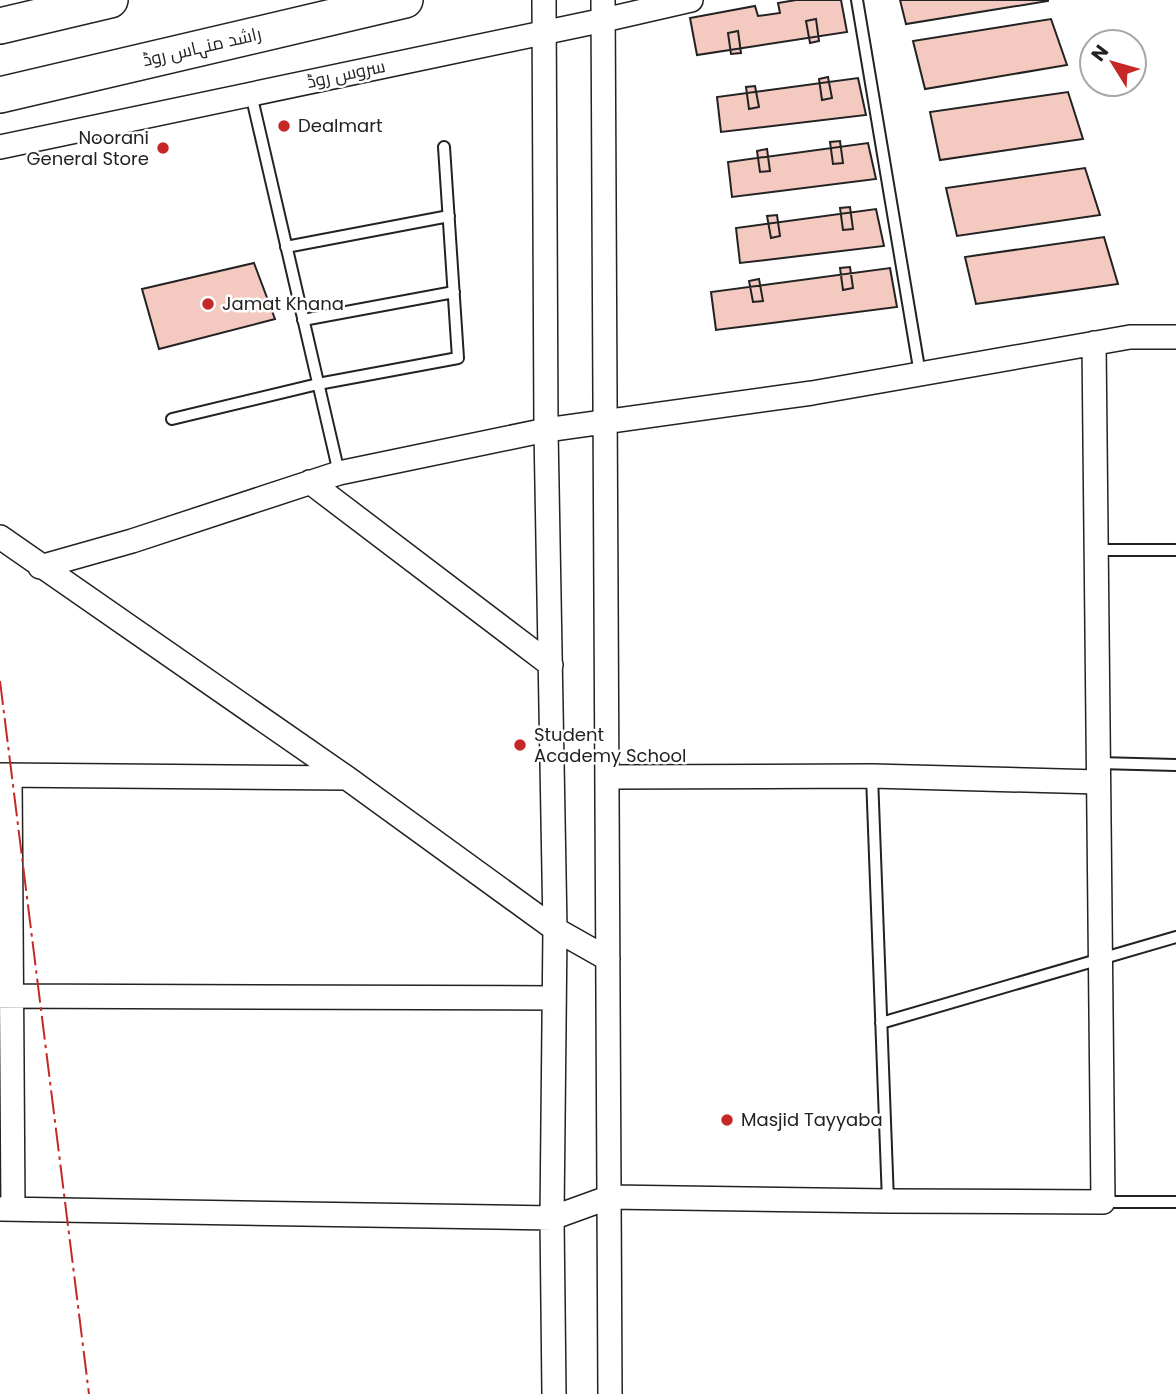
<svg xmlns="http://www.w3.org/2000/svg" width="1176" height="1394" viewBox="0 0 1176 1394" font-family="Poppins,Cairo,sans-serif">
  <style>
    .building { fill: #f3c9c0; stroke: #222; stroke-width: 2 }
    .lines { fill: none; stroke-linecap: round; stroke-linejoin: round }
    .service-casing { stroke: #222; stroke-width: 14 }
    .minor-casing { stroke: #222; stroke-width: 26 }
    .primary-casing { stroke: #222; stroke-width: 38 }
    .service { stroke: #fff; stroke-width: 10 }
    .minor { stroke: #fff; stroke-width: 23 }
    .primary { stroke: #fff; stroke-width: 35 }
    .power { stroke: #c62828; stroke-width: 2; stroke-dasharray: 24 5 3.5 5; stroke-linecap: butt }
    .poi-dot { fill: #c62828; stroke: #fff; stroke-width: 2.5 }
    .labels { text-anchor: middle; stroke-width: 5; stroke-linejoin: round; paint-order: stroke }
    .street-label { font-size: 18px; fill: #222; stroke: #fff }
    .poi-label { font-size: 18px; fill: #222; stroke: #fff; text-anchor: start }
  </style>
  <rect width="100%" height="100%" fill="#fff"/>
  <!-- building -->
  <path class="building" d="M796,0H841L847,32L697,55L690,18L755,6L758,16L780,13L778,3Z
    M900,0H1048V1L906,24Z
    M816,19L819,41L810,43L806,21Z
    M1051,19L1067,65L925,89L913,41Z
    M738,31L741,53L731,54L728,33Z
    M828,77L832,98L822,100L819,79Z
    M858,78L866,115L721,132L717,97Z
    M755,86L759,107L749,109L746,87Z
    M1068,92L1083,139L940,160L930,112Z
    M840,141L843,163L833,164L830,142Z
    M868,143L876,179L732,197L728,162Z
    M767,149L770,171L760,172L757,151Z
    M1085,168L1100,215L957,236L946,188Z
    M850,207L853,229L843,230L840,208Z
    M876,209L884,246L740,263L736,228Z
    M777,215L780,236L771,238L767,216Z
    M1104,237L1118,284L976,304L965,257Z
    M254,263L275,319L159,349L142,289Z
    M850,267L853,288L843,290L840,268Z
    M890,268L897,307L716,330L711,292Z
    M759,279L763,301L753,302L749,281Z"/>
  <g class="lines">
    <!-- service casing -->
    <g class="service-casing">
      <path id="service" d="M857,0L920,374
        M251,94L339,473
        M286,247L449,216
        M303,320L454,292
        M172,419L318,384L458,358L444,147
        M1096,550H1176
        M1098,763L1176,765
        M872,776L888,1201
        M881,1023L1176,937
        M1103,1202H1176"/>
    </g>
    <!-- minor casing -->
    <g class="minor-casing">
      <path id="minor" d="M544,0L546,430L555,929L552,1218L554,1394
        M603,0L610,1394
        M0,147L604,20L691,0
        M310,482L551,665
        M0,537L347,778L555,929L608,959
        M40,567L132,541L339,473L546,430L812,393L1130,337H1176
        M0,775L347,778
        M10,776L13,1209
        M607,777L872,776L1098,782
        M0,996L554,998
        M0,1209L552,1218L610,1197L888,1201L1103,1202L1094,343"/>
    </g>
    <!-- primary casing -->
    <g class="primary-casing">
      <path id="primary" d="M0,26L110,0
        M0,95L405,0"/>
    </g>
    <!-- service -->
    <use href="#service" class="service"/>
    <!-- minor -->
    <use href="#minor" class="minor"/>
    <!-- primary -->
    <use href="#primary" class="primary"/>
    <!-- power -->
    <path class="power" d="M0,681L89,1394"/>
  </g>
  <!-- markers -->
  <g class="poi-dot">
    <circle cx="284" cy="126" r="7"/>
    <circle cx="163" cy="148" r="7"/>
    <circle cx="208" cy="304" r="7"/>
    <circle cx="520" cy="745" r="7"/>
    <circle cx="727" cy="1120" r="7"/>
  </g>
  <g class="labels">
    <!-- street labels -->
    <g class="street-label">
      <text transform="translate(202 47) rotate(-13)" y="6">راشد منہاس روڈ</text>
      <text transform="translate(346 74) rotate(-12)" y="6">سروس روڈ</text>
    </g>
    <!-- poi labels -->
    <g class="poi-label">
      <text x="298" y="132">Dealmart</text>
      <text x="149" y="144" text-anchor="end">Noorani<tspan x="149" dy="21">General Store</tspan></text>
      <text x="222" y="310">Jamat Khana</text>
      <text x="534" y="741">Student<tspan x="534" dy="21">Academy School</tspan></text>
      <text x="741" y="1126">Masjid Tayyaba</text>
    </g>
  </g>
  <!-- north arrow -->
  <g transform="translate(1113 63) rotate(307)"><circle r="33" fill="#ffffff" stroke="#a7a7a7" stroke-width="2"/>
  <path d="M0-5L12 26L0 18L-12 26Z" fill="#c62828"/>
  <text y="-10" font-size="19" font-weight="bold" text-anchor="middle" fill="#222222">N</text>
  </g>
</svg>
